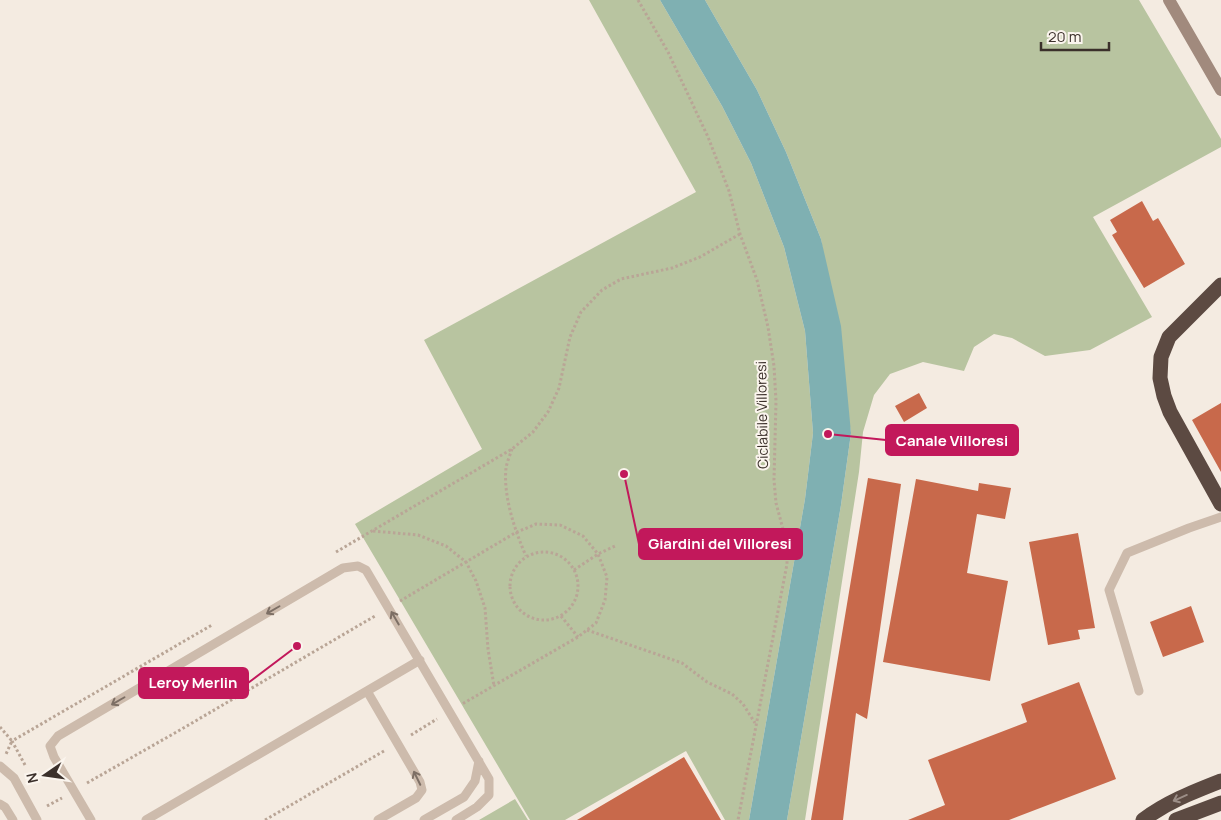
<svg xmlns="http://www.w3.org/2000/svg" width="1221" height="820" viewBox="0 0 1221 820" font-family="Manrope,sans-serif">
  <style>
    .green { fill: #b8c4a0 }
    .water { fill: #7fb0b2 }
    .building { fill: #c8694b }
    .lines { fill: none; stroke-linecap: round; stroke-linejoin: round }
    .path { stroke: #b9a596; stroke-width: 3; stroke-dasharray: 2.5 2.5; stroke-linecap: butt }
    .lane { stroke: #cdbbac; stroke-width: 9 }
    .secondary { stroke: #a18a7d; stroke-width: 12 }
    .highway { stroke: #5c4a42; stroke-width: 15 }
    .oneway { stroke: #7d6f65 }
    .oneway2 { stroke: #9c8e87 }
    .labels { text-anchor: middle; stroke-width: 4; stroke-linejoin: round; paint-order: stroke }
    .street-label { font-size: 14px; fill: #3b302b; stroke: #fbf5ee }
    .leader { fill: none; stroke: #c2185b; stroke-width: 2 }
    .callout-dot { fill: #c2185b; stroke: #fbf5ee; stroke-width: 2 }
    .callout { fill: #c2185b; stroke: #c2185b; stroke-width: 2 }
    .callout-label { font-size: 15px; text-anchor: middle; font-weight: bold; fill: #fff }
  </style>
  <rect width="100%" height="100%" fill="#f4ebe1"/>
  <!-- green -->
  <path class="green" d="M589,0H660L722,106L751,163L784,247L805,331L813,433L805,499L749,820H725L686,751L565,820H530L355,524L482,449L424,340L696,192Z
    M705,0H1139L1221,139V147L1093,217L1152,317L1090,350L1045,356L1012,338L994,334L974,347L964,371L923,362L890,374L874,395L863,432L859,472L805,820H787L841,505L851,433L821,239L786,152L757,90Z
    M515,799L528,820H479Z"/>
  <!-- water -->
  <path class="water" d="M660,0H705L757,90L786,152L821,239L841,326L851,433L841,505L787,820H749L805,499L813,433L805,331L784,247L751,163L722,106Z"/>
  <!-- building -->
  <path class="building" d="M1142,201L1153,221L1158,218L1185,264L1144,288L1112,235L1117,232L1110,220Z
    M919,393L927,408L904,422L895,406Z
    M1221,403V472L1192,420Z
    M868,478L901,484L867,719L856,713L843,820H811Z
    M916,479L978,491L979,483L1011,488L1005,519L977,514L967,573L1008,581L990,681L883,662Z
    M1078,533L1095,628L1078,630L1080,639L1048,645L1029,542Z
    M1191,606L1204,642L1163,657L1150,622Z
    M1079,682L1116,779L1009,820H908L945,805L928,760L1027,722L1021,704Z
    M684,757L721,820H577Z"/>
  <g class="lines">
    <!-- path -->
    <path class="path" d="M638,0L668,52L708,137L729,191L740,234L757,280L768,327L774,366L776,401L774,480L776,503L787,544V564L738,820
      M512,449C510,455 507,462 506,468C503,496 515,531 526,556
      M373,531L418,535L446,546L466,562L476,581L485,608L488,649L494,686
      M510 586a34 34 0 1 1 68 0a34 34 0 1 1-68 0Z
      M336,552L512,449L533,432L548,412L559,388L570,337L581,312L602,290L621,279L672,268L700,257L740,234
      M574,570L598,554L615,546
      M400,601L515,533L536,524L560,525L583,536L598,554L607,577L605,600L596,623L578,637L462,704
      M561,616L578,637
      M587,630L682,663L707,682L732,694L743,704L755,723
      M0,727L12,741L6,754
      M411,735L437,719
      M25,765L12,741L212,625
      M87,783L180,730L375,616
      M47,806L62,798
      M265,820L384,751"/>
    <!-- lane -->
    <path class="lane" d="M367,691L420,782L422,790L416,798L378,820
      M1139,691L1109,590L1127,553L1189,528L1221,517
      M0,766L14,778L37,820
      M0,804L5,807L13,820
      M91,820L54,757L50,746L58,736L343,568L358,566L366,570L489,779V795L477,807L456,820
      M146,820L420,660
      M424,820L464,797L475,781L479,761"/>
    <!-- secondary -->
    <path class="secondary" d="M1169,0L1221,90"/>
    <!-- highway -->
    <path class="highway" d="M1221,285L1169,337L1161,357L1160,378L1164,396L1170,412L1221,504
      M1143,820C1167,802 1193,792 1221,781
      M1176,820L1221,803"/>
  </g>
  <!-- one-way arrows -->
  <defs><path id="oneway-shaft" d="M-6 0H5M1.5-3L5.5 0L1.5 3" fill="none" stroke-width="1.6" stroke-linecap="round" stroke-linejoin="round" transform="scale(1.25)"/></defs>
  <g class="oneway">
    <use href="#oneway-shaft" transform="translate(273 610) rotate(150)"/>
    <use href="#oneway-shaft" transform="translate(395 618) rotate(-120)"/>
    <use href="#oneway-shaft" transform="translate(118 701) rotate(150)"/>
    <use href="#oneway-shaft" transform="translate(417 778) rotate(-116)"/>
  </g>
  <use class="oneway2" href="#oneway-shaft" transform="translate(1180 798) rotate(156)"/>
  <g class="labels">
    <!-- street labels -->
    <g class="street-label">
      <text transform="translate(762 415) rotate(-91)" y="5">Ciclabile Villoresi</text>
    </g>
  </g>
  <!-- callouts -->
  <path class="leader" d="M828 434L886 440M624 474L639 544M297 646L248 683"/>
  <g class="callout-dot">
    <circle cx="828" cy="434" r="5"/>
    <circle cx="624" cy="474" r="5"/>
    <circle cx="297" cy="646" r="5"/>
  </g>
  <g class="callout">
    <rect x="886" y="425" width="132" height="30" rx="5"/>
    <rect x="639" y="529" width="163" height="30" rx="5"/>
    <rect x="139" y="668" width="109" height="30" rx="5"/>
  </g>
  <g class="callout-label">
    <text x="952" y="446">Canale Villoresi</text>
    <text x="720" y="549">Giardini del Villoresi</text>
    <text x="193" y="688">Leroy Merlin</text>
  </g>
  <!-- north arrow -->
  <g transform="translate(45 775) rotate(257)" stroke="#fbf5ee" stroke-width="4" paint-order="stroke">
  <path d="M0-4L9 19L0 12L-9 19Z" fill="#3b302b"/>
  <text y="-8" font-size="14" font-weight="bold" text-anchor="middle" fill="#3b302b">N</text>
  </g>
  <!-- scale -->
  <path d="M1041 42v8h68v-8" fill="none" stroke="#3b302b" stroke-width="2.5"/>
  <text x="1048" y="42" font-size="15" fill="#3b302b" stroke="#fbf5ee" stroke-width="4" paint-order="stroke">20 m</text>
</svg>
